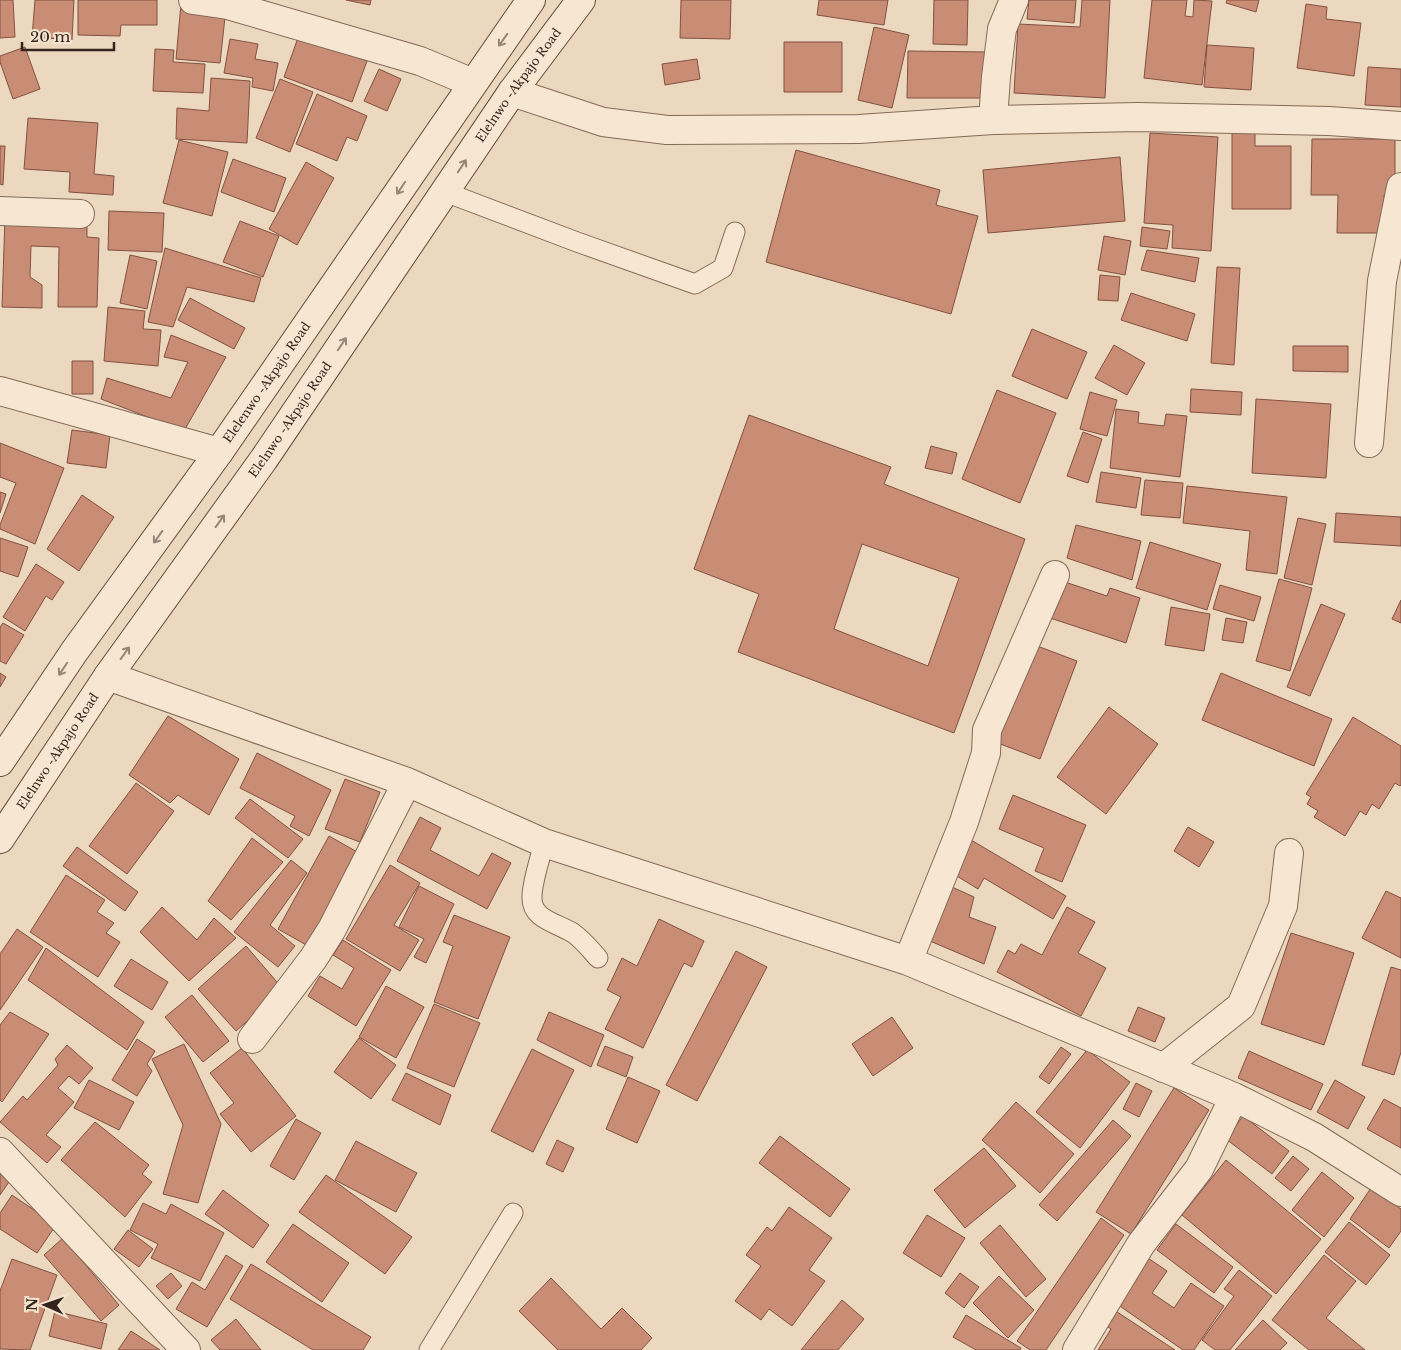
<svg xmlns="http://www.w3.org/2000/svg" width="1401" height="1350" viewBox="0 0 1401 1350" font-family="'Libre Baskerville',serif">
  <style>
    .building { fill: #c98d76; stroke: #82513f; fill-rule: evenodd }
    .lines { fill: none; stroke-linecap: round; stroke-linejoin: round }
    .service-casing { stroke: #846a58; stroke-width: 21 }
    .minor-casing { stroke: #846a58; stroke-width: 30 }
    .secondary-casing { stroke: #654b3c; stroke-width: 30 }
    .service { stroke: #f7e7d2; stroke-width: 19 }
    .minor { stroke: #f7e7d2; stroke-width: 28 }
    .secondary { stroke: #f7e7d2; stroke-width: 28 }
    .oneway { stroke: #968677 }
    .labels { text-anchor: middle; stroke-width: 4; stroke-linejoin: round; paint-order: stroke }
    .street-label { font-size: 12px; fill: #34241c; stroke: #f4e4ce }
  </style>
  <rect width="100%" height="100%" fill="#ecd8bf"/>
  <!-- building -->
  <path class="building" d="M0,0H13L15,37L0,38Z
    M35,0H74L72,40L32,37Z
    M78,0H157V25H121L120,36L78,35Z
    M346,0H371L370,5Z
    M681,0H731L730,39L680,38Z
    M819,0H888L884,25L817,15Z
    M934,0H968L967,45L933,44Z
    M1029,0H1076L1074,23L1027,19Z
    M1082,0H1110L1105,98L1014,93L1018,24L1080,27Z
    M1152,0H1187L1185,16L1193,17L1194,0L1212,1L1202,85L1144,78Z
    M1227,0H1259L1256,12L1226,3Z
    M181,4L226,8L220,63L176,59Z
    M1306,4L1327,7L1326,19L1361,23L1354,76L1297,68Z
    M874,27L909,35L892,108L858,100Z
    M299,35L367,61L352,102L284,77Z
    M230,39L258,44L255,59L278,63L273,91L252,87L253,78L224,73Z
    M784,42H842V92H784Z
    M1207,45L1254,48L1251,90L1204,87Z
    M25,47L40,89L13,99L0,62V56Z
    M155,49L174,50L173,62L205,64L203,93L153,91Z
    M908,51L989,52V98H907Z
    M697,59L700,79L665,85L662,64Z
    M1368,67L1401,69V107L1365,105Z
    M379,69L401,79L387,111L364,101Z
    M211,78L250,81L247,143L176,139L177,108L209,111Z
    M280,79L313,92L290,152L256,138Z
    M317,94L367,116L357,141L347,137L337,161L296,144Z
    M28,118L98,123L94,174L114,176L113,195L69,192L70,172L24,169Z
    M1232,132H1255V146H1291V209H1232Z
    M1150,133L1218,137L1211,251L1172,248L1173,225L1144,223Z
    M1312,139H1395V195H1384L1385,233H1337L1338,195H1311Z
    M179,140L228,152L212,216L163,203Z
    M0,146H5L3,185L0,184Z
    M796,150L940,190L936,205L978,216L951,314L766,262Z
    M1120,157L1125,221L988,233L983,170Z
    M233,159L286,178L274,212L221,192Z
    M306,162L334,178L297,245L269,229Z
    M109,211L164,213L162,252L108,250Z
    M5,217L87,219V237L99,238L97,307H58L59,247L31,246L30,277L42,285V308L2,307Z
    M240,221L279,236L263,277L223,262Z
    M1142,227L1170,231L1167,249L1140,246Z
    M1104,236L1131,241L1125,275L1098,270Z
    M165,248L261,278L254,302L187,287L173,327L148,322Z
    M1147,250L1199,258L1195,282L1141,270Z
    M130,255L157,261L147,309L120,303Z
    M1217,267L1240,268L1234,365L1211,363Z
    M1100,275L1120,277L1118,301L1098,300Z
    M1131,293L1195,314L1187,341L1121,320Z
    M190,298L245,328L234,349L178,320Z
    M108,307L145,311L143,329L161,330L158,366L104,361Z
    M1032,329L1087,352L1067,399L1012,376Z
    M171,335L226,357L184,431L101,399L107,378L171,398L188,362L164,357Z
    M1114,345L1145,363L1127,395L1095,378Z
    M1293,346H1348V372L1293,371Z
    M72,361H93V394H72Z
    M1191,389L1242,392L1241,415L1190,412Z
    M997,390L1056,413L1020,503L962,479Z
    M1090,392L1117,400L1107,436L1080,429Z
    M1256,399L1331,404L1326,478L1252,473Z
    M1116,409L1139,412L1138,423L1164,426L1166,414L1187,416L1180,477L1110,468Z
    M749,415L891,467L884,484L1025,539L954,733L738,652L759,594L694,569ZM862,544L959,578L928,666L834,629Z
    M72,430L110,435L106,468L67,463Z
    M1083,432L1102,439L1088,483L1067,476Z
    M0,443L64,468L35,544L0,529V525L16,483L0,477Z
    M931,446L957,453L952,474L925,468Z
    M1101,472L1141,478L1136,508L1096,502Z
    M1145,480L1183,483L1180,518L1141,515Z
    M1187,486L1287,497L1277,574L1246,570L1250,531L1183,523Z
    M0,492L6,494L0,513Z
    M82,495L114,517L79,571L47,549Z
    M1336,513L1401,517V546L1334,542Z
    M1298,518L1326,524L1312,585L1284,578Z
    M1076,525L1141,541L1132,580L1067,558Z
    M0,538L28,547L18,577L0,571Z
    M1150,542L1221,564L1207,610L1136,588Z
    M36,564L64,582L52,600L46,596L25,631L3,617Z
    M1279,579L1312,588L1290,671L1256,661Z
    M1059,580L1107,596L1110,588L1140,598L1126,643L1047,617Z
    M1220,585L1261,597L1254,621L1213,609Z
    M1401,600V623L1392,619Z
    M1321,604L1345,614L1310,696L1287,687Z
    M1171,607L1210,614L1204,651L1165,645Z
    M1226,618L1247,622L1243,643L1222,640Z
    M3,623L24,635L6,664L0,661V627Z
    M1032,644L1077,661L1040,759L995,742Z
    M0,673L6,677L0,687Z
    M1221,673L1332,719L1314,766L1202,720Z
    M1109,707L1158,744L1106,814L1057,777Z
    M168,716L239,759L209,815L178,795L170,803L129,775Z
    M1353,717L1401,746V785L1400,786L1395,783L1379,809L1372,804L1366,815L1360,811L1345,836L1314,817L1318,811L1307,804L1311,797L1306,794Z
    M257,753L331,790L309,836L290,826L295,816L240,788Z
    M345,779L380,792L360,842L325,829Z
    M136,783L174,811L127,874L89,846Z
    M1013,795L1086,825L1062,882L1035,871L1044,848L999,829Z
    M250,799L303,839L288,858L235,818Z
    M420,817L441,828L430,850L479,876L492,853L511,863L487,909L397,861Z
    M1188,827L1214,842L1199,867L1174,851Z
    M329,836L359,853L308,946L278,929Z
    M252,838L283,862L231,920L208,901Z
    M971,840L1066,896L1053,919L984,878L978,889L952,873Z
    M77,847L138,892L125,911L63,866Z
    M291,860L307,873L270,925L295,946L278,967L234,932Z
    M390,865L420,883L394,925L419,940L400,971L346,939Z
    M66,875L105,900L97,912L114,923L106,933L120,942L98,977L30,932Z
    M419,886L454,904L426,963L414,957L424,939L399,927Z
    M952,887L974,897L969,917L996,927L984,964L930,941Z
    M1386,891L1401,898V958L1362,938Z
    M162,907L197,940L214,918L236,938L189,981L140,932Z
    M1067,907L1095,922L1078,953L1106,968L1081,1016L997,972L1008,950L1015,954L1021,944L1042,955Z
    M454,915L510,937L478,1019L434,1002L453,946L443,942Z
    M659,919L704,941L692,967L684,963L643,1048L605,1029L621,997L607,990L622,958L637,966Z
    M17,929L43,947L0,1010V954Z
    M1291,933L1354,953L1324,1045L1261,1024Z
    M343,940L391,970L356,1026L308,996L320,976L342,989L354,968L333,955Z
    M246,946L283,989L236,1031L198,989Z
    M46,948L144,1022L127,1050L28,980Z
    M736,951L767,967L697,1101L666,1085Z
    M131,959L168,982L152,1010L114,986Z
    M1391,967L1401,970V1052L1394,1075L1362,1065Z
    M386,986L424,1007L396,1058L359,1037Z
    M192,995L229,1041L203,1062L165,1017Z
    M434,1004L480,1023L454,1087L407,1068Z
    M1138,1007L1165,1018L1155,1042L1128,1031Z
    M10,1012L49,1034L2,1102L0,1100V1025Z
    M549,1012L604,1035L591,1067L537,1040Z
    M892,1017L913,1048L873,1076L852,1044Z
    M359,1038L396,1065L371,1099L334,1072Z
    M137,1039L155,1051L147,1064L152,1071L137,1096L112,1080Z
    M184,1044L221,1124L198,1203L163,1194L183,1125L152,1059Z
    M67,1045L93,1068L79,1084L69,1076L58,1088L74,1102L46,1135L61,1147L47,1163L0,1122L23,1096L27,1100L58,1065L55,1059Z
    M605,1046L633,1057L626,1077L597,1065Z
    M1061,1047L1071,1054L1049,1084L1039,1077Z
    M242,1048L296,1116L251,1152L220,1114L234,1103L210,1073Z
    M532,1049L574,1070L533,1152L491,1131Z
    M1087,1050L1130,1082L1080,1148L1036,1112Z
    M1249,1051L1323,1084L1311,1110L1238,1078Z
    M406,1073L451,1095L440,1125L392,1100Z
    M628,1077L660,1091L637,1143L606,1129Z
    M89,1080L134,1102L119,1130L74,1108Z
    M1335,1080L1365,1097L1348,1129L1317,1112Z
    M1136,1083L1152,1091L1139,1117L1123,1109Z
    M1174,1088L1209,1110L1131,1234L1096,1212Z
    M1384,1099L1401,1108V1148L1367,1129Z
    M1016,1102L1074,1154L1040,1193L982,1140Z
    M1243,1116L1289,1151L1272,1174L1226,1139Z
    M296,1119L321,1133L294,1180L270,1166Z
    M1113,1120L1131,1136L1057,1221L1039,1205Z
    M95,1122L149,1165L142,1174L152,1182L125,1217L61,1160Z
    M780,1136L850,1189L830,1217L759,1163Z
    M557,1140L574,1148L563,1172L546,1164Z
    M356,1141L417,1173L396,1212L335,1180Z
    M984,1148L1016,1186L965,1228L934,1190Z
    M1293,1156L1309,1169L1291,1191L1275,1178Z
    M1226,1160L1321,1239L1276,1294L1182,1215Z
    M0,1172L11,1179L0,1195Z
    M1322,1172L1354,1198L1324,1237L1292,1210Z
    M326,1175L412,1237L385,1274L299,1212Z
    M1371,1188L1401,1209V1231L1389,1248L1350,1219Z
    M223,1190L269,1225L253,1248L205,1214Z
    M12,1195L56,1225L37,1253L0,1229V1213Z
    M143,1203L166,1214L171,1204L224,1233L200,1281L151,1258L158,1244L130,1230Z
    M789,1207L832,1238L809,1270L825,1281L792,1326L769,1309L761,1320L735,1301L761,1266L746,1255L767,1227L772,1231Z
    M927,1215L965,1238L941,1277L903,1253Z
    M1101,1218L1124,1235L1046,1350H1030L1017,1341Z
    M1349,1222L1390,1255L1366,1285L1325,1252Z
    M293,1224L349,1263L322,1302L266,1262Z
    M1176,1224L1233,1267L1214,1293L1157,1250Z
    M1000,1225L1046,1279L1026,1297L980,1243Z
    M128,1230L153,1249L139,1267L114,1249Z
    M63,1238L119,1305L101,1321L44,1255Z
    M226,1255L243,1266L207,1327L176,1309L192,1282L205,1290Z
    M1324,1255L1356,1281L1326,1318L1365,1350H1309L1272,1320Z
    M1145,1256L1167,1271L1152,1293L1174,1308L1191,1283L1224,1306L1194,1350H1183L1114,1302Z
    M12,1259L57,1275L30,1350L0,1349V1291Z
    M251,1264L371,1337L363,1350H313L230,1299Z
    M1239,1270L1272,1296L1230,1350H1215L1202,1340L1234,1296L1224,1289Z
    M171,1273L182,1286L168,1299L156,1286Z
    M960,1273L979,1287L964,1308L945,1293Z
    M999,1276L1034,1310L1008,1338L973,1303Z
    M551,1278L601,1329L622,1308L652,1338L641,1350H558L519,1311Z
    M842,1300L864,1319L838,1350H801Z
    M1108,1306L1175,1350H1098L1111,1329L1098,1320Z
    M55,1311L107,1324L101,1349L49,1336Z
    M966,1315L1021,1348L1020,1350H976L953,1337Z
    M236,1319L261,1350H220L211,1340Z
    M1263,1320L1287,1343L1280,1350H1235Z
    M131,1331L160,1350H118Z"/>
  <g class="lines">
    <!-- service casing -->
    <g class="service-casing">
      <path id="service" d="M445,192L577,242L695,284L723,268L735,232
        M544,843C540,859 532,882 532,897C531,920 558,923 573,933C583,940 590,949 598,958
        M429,1350L513,1213"/>
    </g>
    <!-- minor casing -->
    <g class="minor-casing">
      <path id="minor" d="M193,0L228,5L420,61L473,83
        M512,92L603,122L667,130L859,129L993,120L1138,117L1329,121L1401,126
        M993,120L996,77L1002,29L1014,0
        M0,211L80,214
        M0,391L219,452
        M1369,443L1382,281L1401,187
        M108,676L407,782L544,843L908,961L1234,1097L1314,1137L1401,1192
        M908,961L964,822L986,753L987,730L1055,575
        M252,1039L313,959L332,929L407,782
        M1163,1068L1241,1006L1283,906L1289,853
        M0,1152L186,1350
        M1077,1350L1141,1244L1199,1169L1234,1097"/>
    </g>
    <!-- secondary casing -->
    <g class="secondary-casing">
      <g id="secondary">
        <path id="s1" d="M0,762L74,652L219,452L531,0"/>
        <path id="s2" d="M0,839L108,676L264,459L512,92L581,0"/>
      </g>
    </g>
    <!-- service -->
    <use href="#service" class="service"/>
    <!-- minor -->
    <use href="#minor" class="minor"/>
    <!-- secondary -->
    <use href="#secondary" class="secondary"/>
  </g>
  <!-- one-way arrows -->
  <defs><path id="oneway-shaft" d="M-6 0H5M1.5-3L5.5 0L1.5 3" fill="none" stroke-width="1.6" stroke-linecap="round" stroke-linejoin="round" transform="scale(1.25)"/></defs>
  <g class="oneway">
    <use href="#oneway-shaft" transform="translate(503 40) rotate(125)"/>
    <use href="#oneway-shaft" transform="translate(462 166) rotate(-56)"/>
    <use href="#oneway-shaft" transform="translate(401 188) rotate(124)"/>
    <use href="#oneway-shaft" transform="translate(342 344) rotate(-56)"/>
    <use href="#oneway-shaft" transform="translate(220 521) rotate(-54)"/>
    <use href="#oneway-shaft" transform="translate(158 537) rotate(126)"/>
    <use href="#oneway-shaft" transform="translate(125 653) rotate(-54)"/>
    <use href="#oneway-shaft" transform="translate(63 669) rotate(124)"/>
  </g>
  <g class="labels">
    <!-- street labels -->
    <g class="street-label">
      <text dy="4" stroke="none"><textPath href="#s2" startOffset="915">Elelnwo -Akpajo Road</textPath></text>
      <text dy="4" stroke="none"><textPath href="#s1" startOffset="464">Elelenwo -Akpajo Road</textPath></text>
      <text dy="4" stroke="none"><textPath href="#s2" startOffset="510">Elelnwo -Akpajo Road</textPath></text>
      <text dy="4" stroke="none"><textPath href="#s2" startOffset="105">Elelnwo -Akpajo Road</textPath></text>
    </g>
  </g>
  <!-- north arrow -->
  <g transform="translate(45 1305) rotate(272)" stroke="#f4e4ce" stroke-width="4" paint-order="stroke">
  <path d="M0-4L9 19L0 12L-9 19Z" fill="#34241c"/>
  <text y="-8" font-size="14" font-weight="bold" text-anchor="middle" fill="#34241c">N</text>
  </g>
  <!-- scale -->
  <path d="M22 42v8h92v-8" fill="none" stroke="#34241c" stroke-width="2.5"/>
  <text x="30" y="42" font-size="15" fill="#34241c" stroke="#f4e4ce" stroke-width="4" paint-order="stroke">20 m</text>
</svg>
